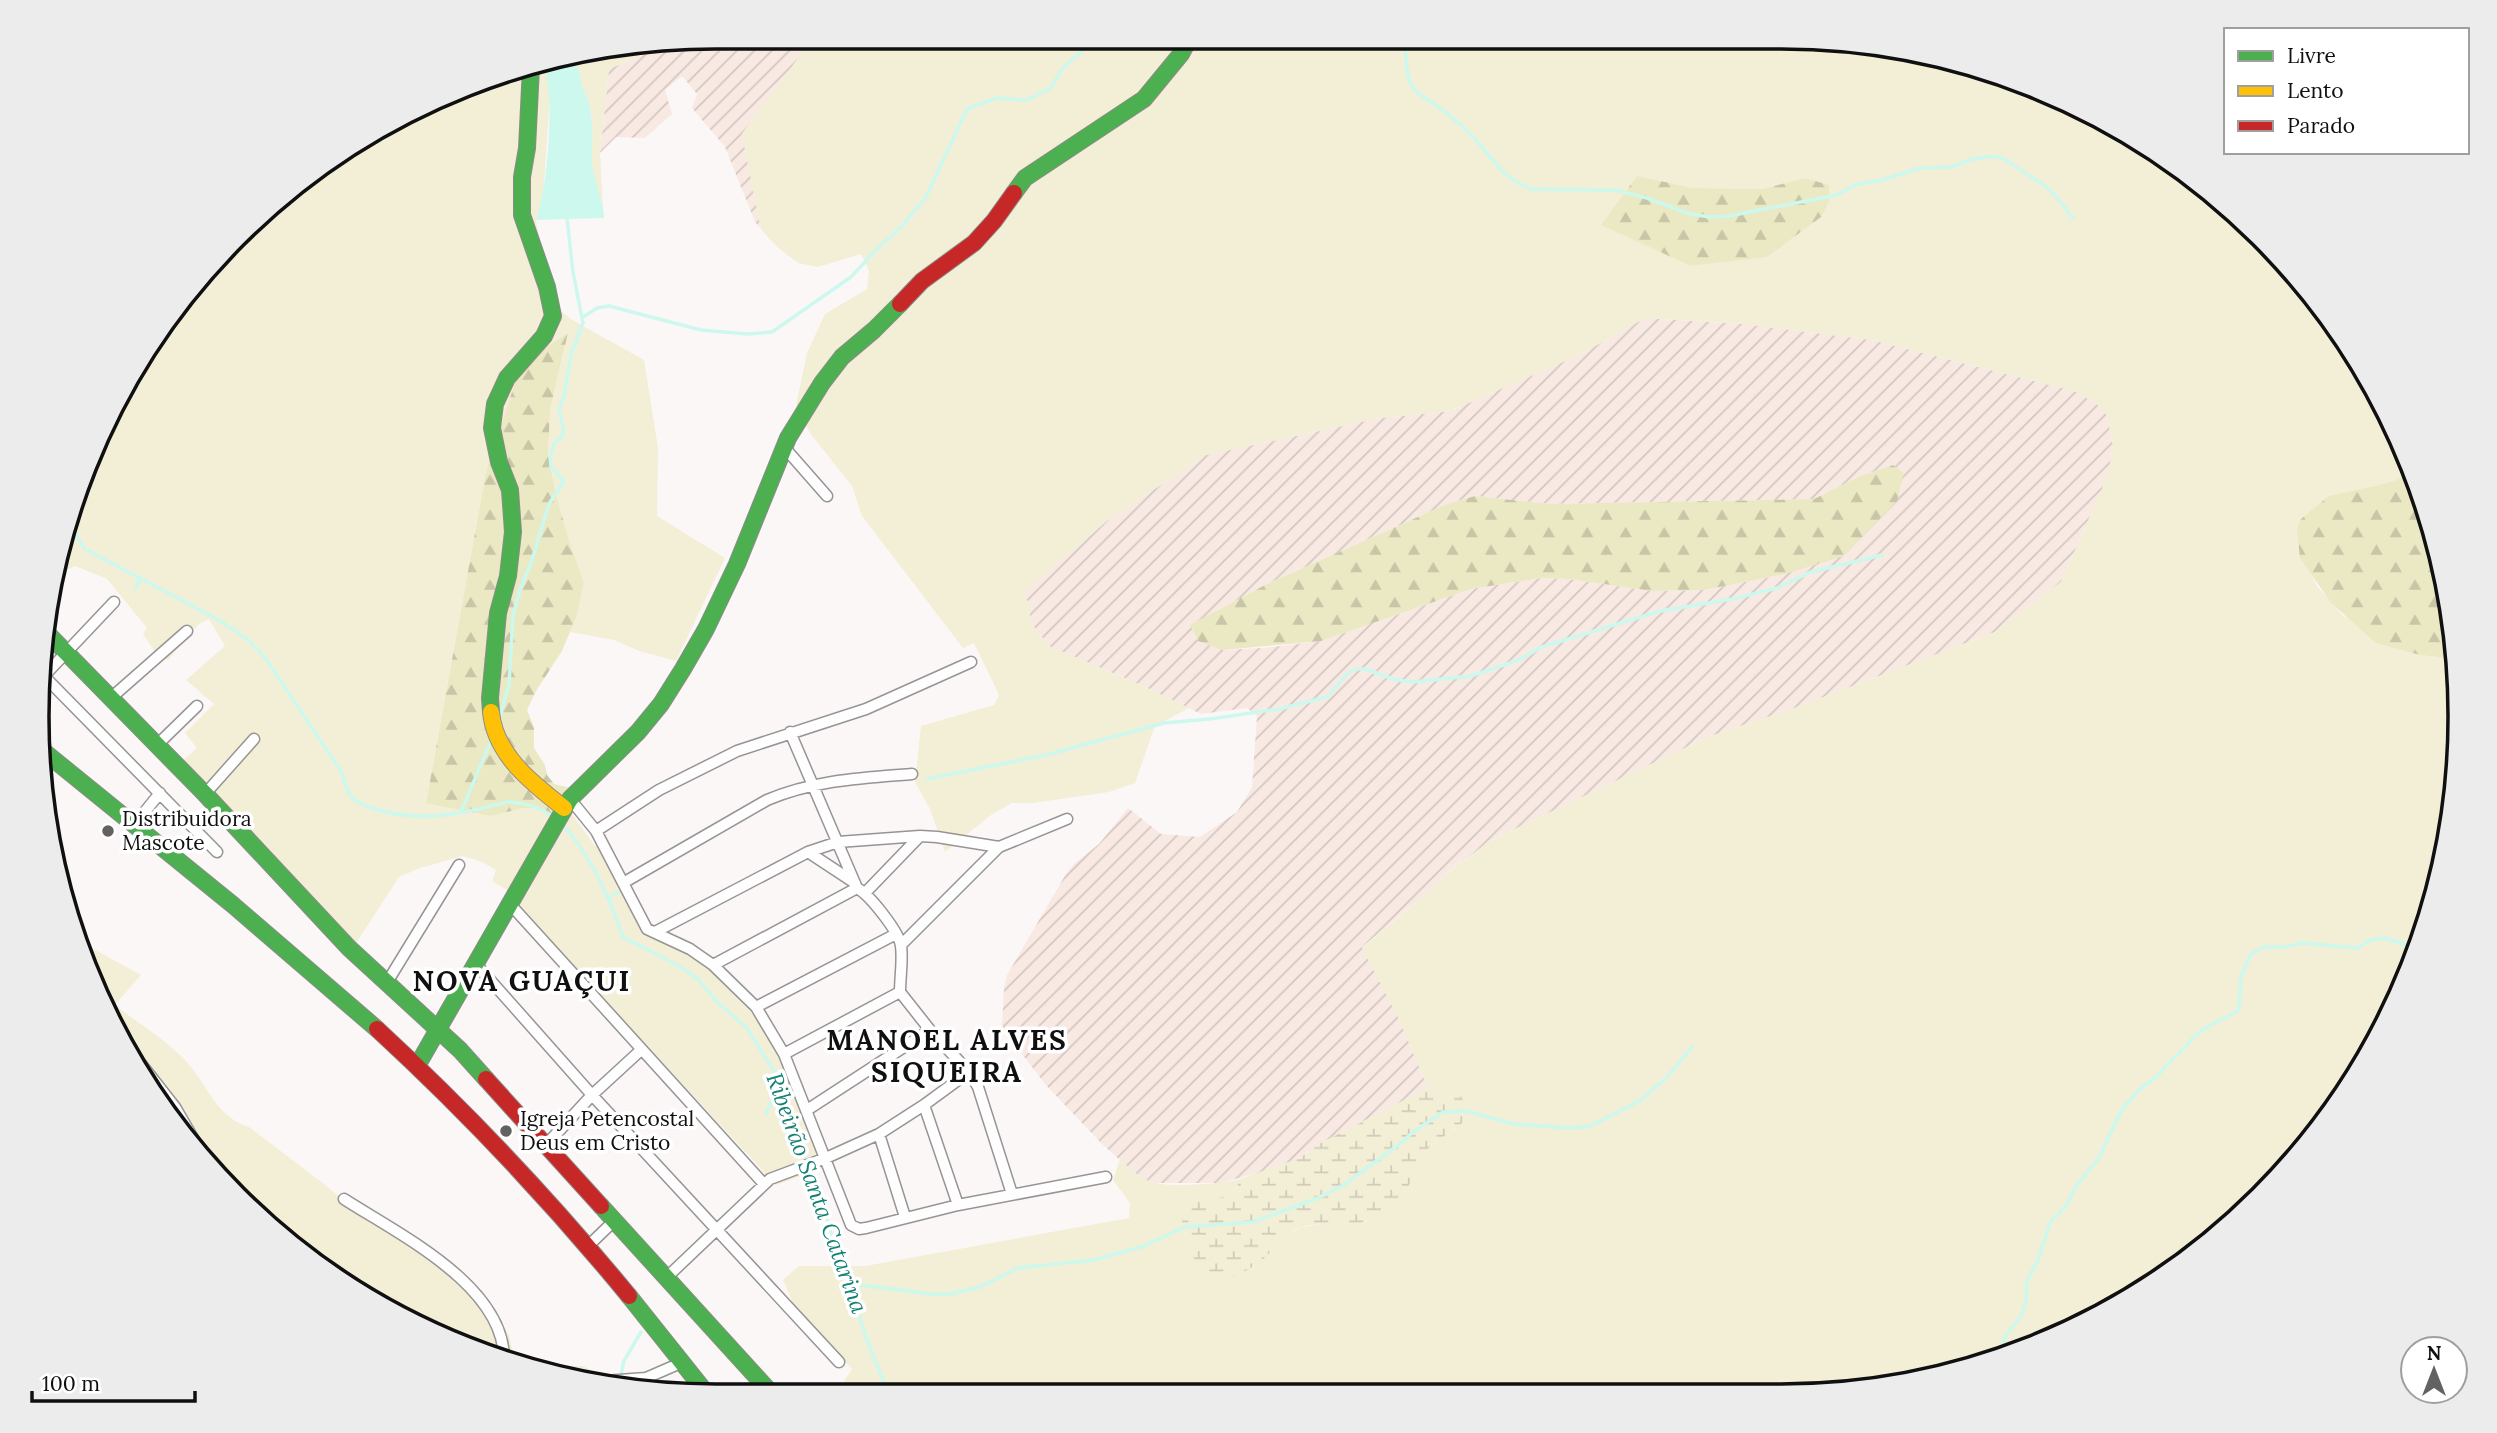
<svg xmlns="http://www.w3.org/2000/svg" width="2497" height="1433" viewBox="0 0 2497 1433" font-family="Lora,serif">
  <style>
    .farmland { fill: url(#farmland-furrows); fill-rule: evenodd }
    .grass { fill: #f3eed6; fill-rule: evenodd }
    .forest { fill: url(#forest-firs) }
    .wetland { fill: url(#wetland-marsh) }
    .water { fill: #ccf8ee }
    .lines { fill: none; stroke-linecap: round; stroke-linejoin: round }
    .stream { stroke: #ccf8ee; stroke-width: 3.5 }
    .street-casing { stroke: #969494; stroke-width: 13 }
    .fast-casing { stroke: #8d8b8b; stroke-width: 18 }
    .slow-casing { stroke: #8d8b8b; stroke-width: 18 }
    .jam-casing { stroke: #8d8b8b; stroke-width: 18 }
    .street { stroke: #fffefe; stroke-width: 10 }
    .fast { stroke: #4caf50; stroke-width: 16 }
    .slow { stroke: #ffc107; stroke-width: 16 }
    .jam { stroke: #c62828; stroke-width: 16 }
    .poi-dot { fill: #636161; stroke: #fff; stroke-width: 2.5 }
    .labels { text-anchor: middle; stroke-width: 7; stroke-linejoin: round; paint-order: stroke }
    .poi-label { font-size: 21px; fill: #101010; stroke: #fff; text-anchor: start }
    .water-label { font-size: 23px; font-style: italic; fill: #138272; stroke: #fff }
    .district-label { font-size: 28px; font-weight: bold; letter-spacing: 2px; fill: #101010; stroke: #fff }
    .rim { fill: none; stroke: #101010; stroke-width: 3.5 }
  </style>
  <defs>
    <pattern id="farmland-furrows" width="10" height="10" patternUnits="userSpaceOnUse" patternTransform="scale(1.75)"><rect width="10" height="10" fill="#f9e9e3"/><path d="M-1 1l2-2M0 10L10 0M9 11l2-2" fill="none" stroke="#d4c7c2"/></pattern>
    <pattern id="forest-firs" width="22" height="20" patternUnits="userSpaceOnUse" patternTransform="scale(1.75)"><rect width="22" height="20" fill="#ebe8c4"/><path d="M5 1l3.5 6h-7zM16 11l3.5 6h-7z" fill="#c8c6a7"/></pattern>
    <pattern id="wetland-marsh" width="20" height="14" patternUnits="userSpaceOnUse" patternTransform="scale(1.75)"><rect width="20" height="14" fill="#f3eed6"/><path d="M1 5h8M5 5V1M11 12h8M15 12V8" fill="none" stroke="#cfcbb7"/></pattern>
  </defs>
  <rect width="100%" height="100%" fill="#fcf7f7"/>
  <!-- farmland -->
  <path class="farmland" d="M716,37H814L742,134L761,229L755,222L725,147L692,108L697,94L682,76L665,90L672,114L645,138L616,137L600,153L609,69L662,46Z
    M1645,318L1744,324L1872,340L2074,391L2096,403L2107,415L2114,450L2102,489L2061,582L1995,632L1792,709L1708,737L1488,842L1464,861H1460L1432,889L1362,947L1399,1019L1428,1088L1317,1145L1300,1158L1282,1166L1221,1183H1156L1148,1181L1132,1171L1101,1143L1045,1084L1006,1033L1002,1025L1004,988L1007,975L1066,874L1074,864L1099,844L1128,808L1161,834L1200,837L1237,812L1252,787L1257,716L1247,708L1201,714L1141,685L1049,646L1030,622V606L1023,593L1108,520L1206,455L1380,418L1450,411L1579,355ZM1893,465L1904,473L1785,574L1704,590L1652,591L1569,579L1541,578L1471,589L1321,641L1263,648L1222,650L1198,641L1191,625L1265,585L1447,504L1475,496L1549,504L1814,499L1858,477Z"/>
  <!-- grass -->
  <path class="grass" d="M814,37L1825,38L1999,73L2158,151L2261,236L2345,339L2408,456L2414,474L2380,485L2310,572L2317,586L2343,616L2420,655L2455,659L2460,716L2447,849L2409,976L2346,1094L2261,1197L2121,1305L1999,1360L1825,1395H835L852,1369L797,1312L783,1280L799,1266H865L1129,1218L1130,1203L1113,1180L1120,1159C1129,1168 1139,1178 1152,1182C1169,1188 1219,1184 1237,1180L1238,1187C1225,1202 1205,1200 1187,1201L1182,1221L1186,1235L1267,1256L1287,1235L1302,1227L1330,1223L1349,1224L1366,1222L1404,1193L1424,1153L1440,1138L1456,1129L1443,1095L1432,1094L1428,1088L1399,1019L1362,948L1432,889L1461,861H1465L1488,842L1708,737L1792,709L1995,632L2061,582L2102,489L2114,450L2107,415L2096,403L2074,391L1872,340L1744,324L1645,318L1579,355L1450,411L1380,418L1206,455L1108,520L1023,593L1030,606V622L1049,646L1141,685L1189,708L1155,726L1135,783L1109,792L1033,803H1012L991,815L945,852L930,809L915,782L921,726L994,705L999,695L974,643L963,648L862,516L852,486L810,433L796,405L807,353L825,314L867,289L869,271L861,254L818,267L798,263L777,247L761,229L742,134ZM1637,176L1693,188L1763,189L1805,178L1829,185V201L1734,260L1691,266L1602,225Z
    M662,46L609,69L600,153L603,207L592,168V121L589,102L582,86L579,69L571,61Z
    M544,65L549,82V109L543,199L536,220L552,305L574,321L644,360L658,448L657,516L725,558L676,661L639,651L614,640L570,632L577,615L584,583L570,544L555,490L548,453L550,410L568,334L521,364L486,472L426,802L491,816L523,808H537L559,818L572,814L595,846H599L646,932L698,959L758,1019L776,1045L826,1167L776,1185L535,925L522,910L512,893L492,881L496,870L482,862L463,856L420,868L399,877L353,948L181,762L197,748L185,733L214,704L186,680L225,646L209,619L199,624L168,660L157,655L143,634L147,628L107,579L75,566L55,575L60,540L152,339L303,177L498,73Z
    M75,939L141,975L115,1005C138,1023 162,1037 183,1058C208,1083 214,1116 249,1127L324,1184L360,1214L430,1253L489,1304L509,1335L515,1362L520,1365L498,1360L339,1282L177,1131Z
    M551,1365L583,1366L590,1370L587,1378L531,1367Z"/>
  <!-- forest -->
  <path class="forest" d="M1637,176L1693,188L1763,189L1805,178L1829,185V201L1821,217L1767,257L1691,266L1601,225Z
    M568,333L550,410L548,453L555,490L570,544L584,583L577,615L562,651L536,691L527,710L534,727V748L545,765L547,775L554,784L571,788L575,797L572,814L559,818L537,808H523L491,816L426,803L486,472L521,364Z
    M1893,465L1904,473L1897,501L1844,556L1785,574L1704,590L1652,591L1569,579L1541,578L1471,589L1321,641L1222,650L1198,641L1190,625L1265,585L1447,504L1475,496L1549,504L1814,499L1858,477Z
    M2414,474L2447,583L2455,659L2420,655L2376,643L2331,603L2300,558L2297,529L2301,519L2329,496L2380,485Z"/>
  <!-- wetland -->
  <path class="wetland" d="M1428,1088L1436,1095L1455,1092C1465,1098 1467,1106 1467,1117C1458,1131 1441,1135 1430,1147C1419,1157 1417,1172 1409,1185C1402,1198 1379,1217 1364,1222C1343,1230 1318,1218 1295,1230C1287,1234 1282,1241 1275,1248C1257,1267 1237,1279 1210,1280L1198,1271L1182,1221L1184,1202C1202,1198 1224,1203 1238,1187L1237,1180L1300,1158L1317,1145Z"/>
  <!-- water -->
  <path class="water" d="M571,61L579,69L582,86L589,102L592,121V167L603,207L604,218L536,220C548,184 555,102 544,65Z"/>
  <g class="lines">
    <!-- stream -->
    <path class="stream" d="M1405,38C1406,56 1404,77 1416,92C1436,104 1456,119 1472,136C1494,158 1500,178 1532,189L1615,190L1647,198L1690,214L1710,217L1729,216L1837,195L1857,184L1879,181L1920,168L1951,167L1973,159L1992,156L2004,159L2042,184L2054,194L2073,218
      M583,317L597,308L609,306L701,330L748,334L772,332L851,277L878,248L902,226L926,197L967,109L997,98L1027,100L1051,88L1062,69L1085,48L1093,37
      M71,517L77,537L85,549L219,620L247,639L266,659L341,771C344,779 345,789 351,796C357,803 366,806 375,809C420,823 462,814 507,802C526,803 539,807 554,817
      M136,588L140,578
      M499,719L509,685L513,615L521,587L531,563L549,504L564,481L551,467L550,456L555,442L561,438L564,431L559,410L564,396L571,354L583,323L573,272L567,218
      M927,779L1046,755L1164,723L1210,719L1279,709L1327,697L1349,672L1356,669H1365L1396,680L1413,682L1471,676L1516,661L1542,647L1660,611L1733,599L1777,588L1811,572L1882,555
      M461,812L493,736
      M562,824C590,854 610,899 623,937L679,966L699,980L717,1002L746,1027L781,1082L868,1343L889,1395
      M609,898L618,892
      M766,1113L781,1082
      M850,1288L862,1285L930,1294H950L980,1287L1018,1268L1094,1260L1144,1246L1184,1227L1253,1222L1318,1198L1345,1184L1401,1143L1413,1132L1443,1112L1466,1111L1514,1124L1569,1128L1591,1126L1641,1100L1668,1076L1692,1047
      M1977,1365L2000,1350L2006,1335L2021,1316L2026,1301L2027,1281L2038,1260L2050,1223L2066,1206L2077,1185L2099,1158L2121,1111L2139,1090L2156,1077L2196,1035L2207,1027L2237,1012L2239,1007L2241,976L2251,954L2263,947H2285L2302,943L2357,948L2371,940L2384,938L2417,948
      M620,1379L624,1361L641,1332"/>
    <!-- street casing -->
    <g class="street-casing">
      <path id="street" d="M784,447L827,496
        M42,674L217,852
        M42,678L114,602
        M112,697L187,631
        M790,732L857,888C870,895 899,932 901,946C903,960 900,977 900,992L930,1030L969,1072L978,1087L1012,1194
        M157,745L197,706
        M205,794L254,739
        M570,799L596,831L647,929L690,949L713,965L756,1007L784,1054L851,1225L859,1229L866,1228L958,1205L1106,1177
        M134,825L160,793
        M596,831L659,790L737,751L866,709L971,662
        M808,852L855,883
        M623,883L767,800C815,780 861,778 912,774
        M865,893L920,836
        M510,904L763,1183
        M655,932L808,852L838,842L920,836L937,837L999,847
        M901,945L999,847L1067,819
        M475,963L592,1095L839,1362
        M713,965L857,888
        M386,984L459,865
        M756,1007L896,934
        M784,1054L900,992
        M142,1065L175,1107L201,1152
        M924,1105L958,1205
        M807,1110L930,1030
        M879,1134L905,1217
        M546,1145L592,1095L641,1050
        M344,1199C398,1234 506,1286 504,1361
        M588,1246L614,1221
        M666,1278L770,1179L826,1158L879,1134L924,1105L969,1072
        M605,1381L646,1378L683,1362"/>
    </g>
    <!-- fast casing -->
    <g class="fast-casing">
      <path id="fast" d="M1014,193L1025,178L1144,99L1181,54L1190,37
        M48,634L205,794L349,948L460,1050L486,1079
        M491,712L490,698L498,613L508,576L513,532L510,490L499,462L492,428L495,404L507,378L544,336L553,316L547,287L522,215V177L527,148L531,67
        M42,750L233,905L377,1029
        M417,1066L570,799L638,732L661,704L683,669L706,629L737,564L788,438L822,383L842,357L874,330L900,304
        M601,1206L773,1395
        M629,1296L708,1395"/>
    </g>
    <!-- slow casing -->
    <g class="slow-casing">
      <path id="slow" d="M491,712C495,755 533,784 564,808"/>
    </g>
    <!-- jam casing -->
    <g class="jam-casing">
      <path id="jam" d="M900,304L922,281L974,243L994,221L1014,193
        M377,1029C467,1112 551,1201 629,1296
        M486,1079L601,1206"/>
    </g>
    <!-- street -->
    <use href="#street" class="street"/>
    <!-- fast -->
    <use href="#fast" class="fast"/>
    <!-- slow -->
    <use href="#slow" class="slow"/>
    <!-- jam -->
    <use href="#jam" class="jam"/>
  </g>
  <!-- markers -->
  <g class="poi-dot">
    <circle cx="108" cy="831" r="7"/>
    <circle cx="506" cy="1131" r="7"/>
  </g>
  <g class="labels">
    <!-- poi labels -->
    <g class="poi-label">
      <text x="122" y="826">Distribuidora<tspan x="122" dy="24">Mascote</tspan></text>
      <text x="520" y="1126">Igreja Petencostal<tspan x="520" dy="24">Deus em Cristo</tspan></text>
    </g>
    <!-- water labels -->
    <g class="water-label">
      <text transform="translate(817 1193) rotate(70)" y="8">Ribeirão Santa Catarina</text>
    </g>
    <!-- district labels -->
    <g class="district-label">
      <text x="522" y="991">NOVA GUAÇUI</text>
      <text x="947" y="1050">MANOEL ALVES<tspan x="947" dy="32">SIQUEIRA</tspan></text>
    </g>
  </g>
  <!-- crop -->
  <path d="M0 0H2497V1433H0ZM716 49H1781A667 667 0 0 1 2448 716V717A667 667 0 0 1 1781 1384H716A667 667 0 0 1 49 717V716A667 667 0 0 1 716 49Z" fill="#ececec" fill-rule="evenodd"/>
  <path class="rim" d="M716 49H1781A667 667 0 0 1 2448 716V717A667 667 0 0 1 1781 1384H716A667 667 0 0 1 49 717V716A667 667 0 0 1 716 49Z"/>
  <!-- legend -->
  <rect x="2224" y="28" width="245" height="126" fill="#ffffff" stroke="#9f9f9f" stroke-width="2"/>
  <rect x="2238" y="51" width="35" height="10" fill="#4caf50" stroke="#9f9f9f" stroke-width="2"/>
  <text x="2287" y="63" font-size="21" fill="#101010">Livre</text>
  <rect x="2238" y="86" width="35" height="10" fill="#ffc107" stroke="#9f9f9f" stroke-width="2"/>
  <text x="2287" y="98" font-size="21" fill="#101010">Lento</text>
  <rect x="2238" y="121" width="35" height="10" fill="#c62828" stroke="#9f9f9f" stroke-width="2"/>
  <text x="2287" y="133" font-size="21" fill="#101010">Parado</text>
  <!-- north arrow -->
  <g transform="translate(2434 1370)"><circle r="33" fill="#ffffff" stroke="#9f9f9f" stroke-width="2"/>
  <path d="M0-5L12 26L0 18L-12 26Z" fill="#636161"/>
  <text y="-10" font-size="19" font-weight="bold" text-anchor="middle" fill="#101010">N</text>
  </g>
  <!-- scale -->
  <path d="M32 1391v10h163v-10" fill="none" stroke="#101010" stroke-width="3.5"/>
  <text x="42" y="1391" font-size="21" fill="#101010" stroke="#ffffff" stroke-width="5" paint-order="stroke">100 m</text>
</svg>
